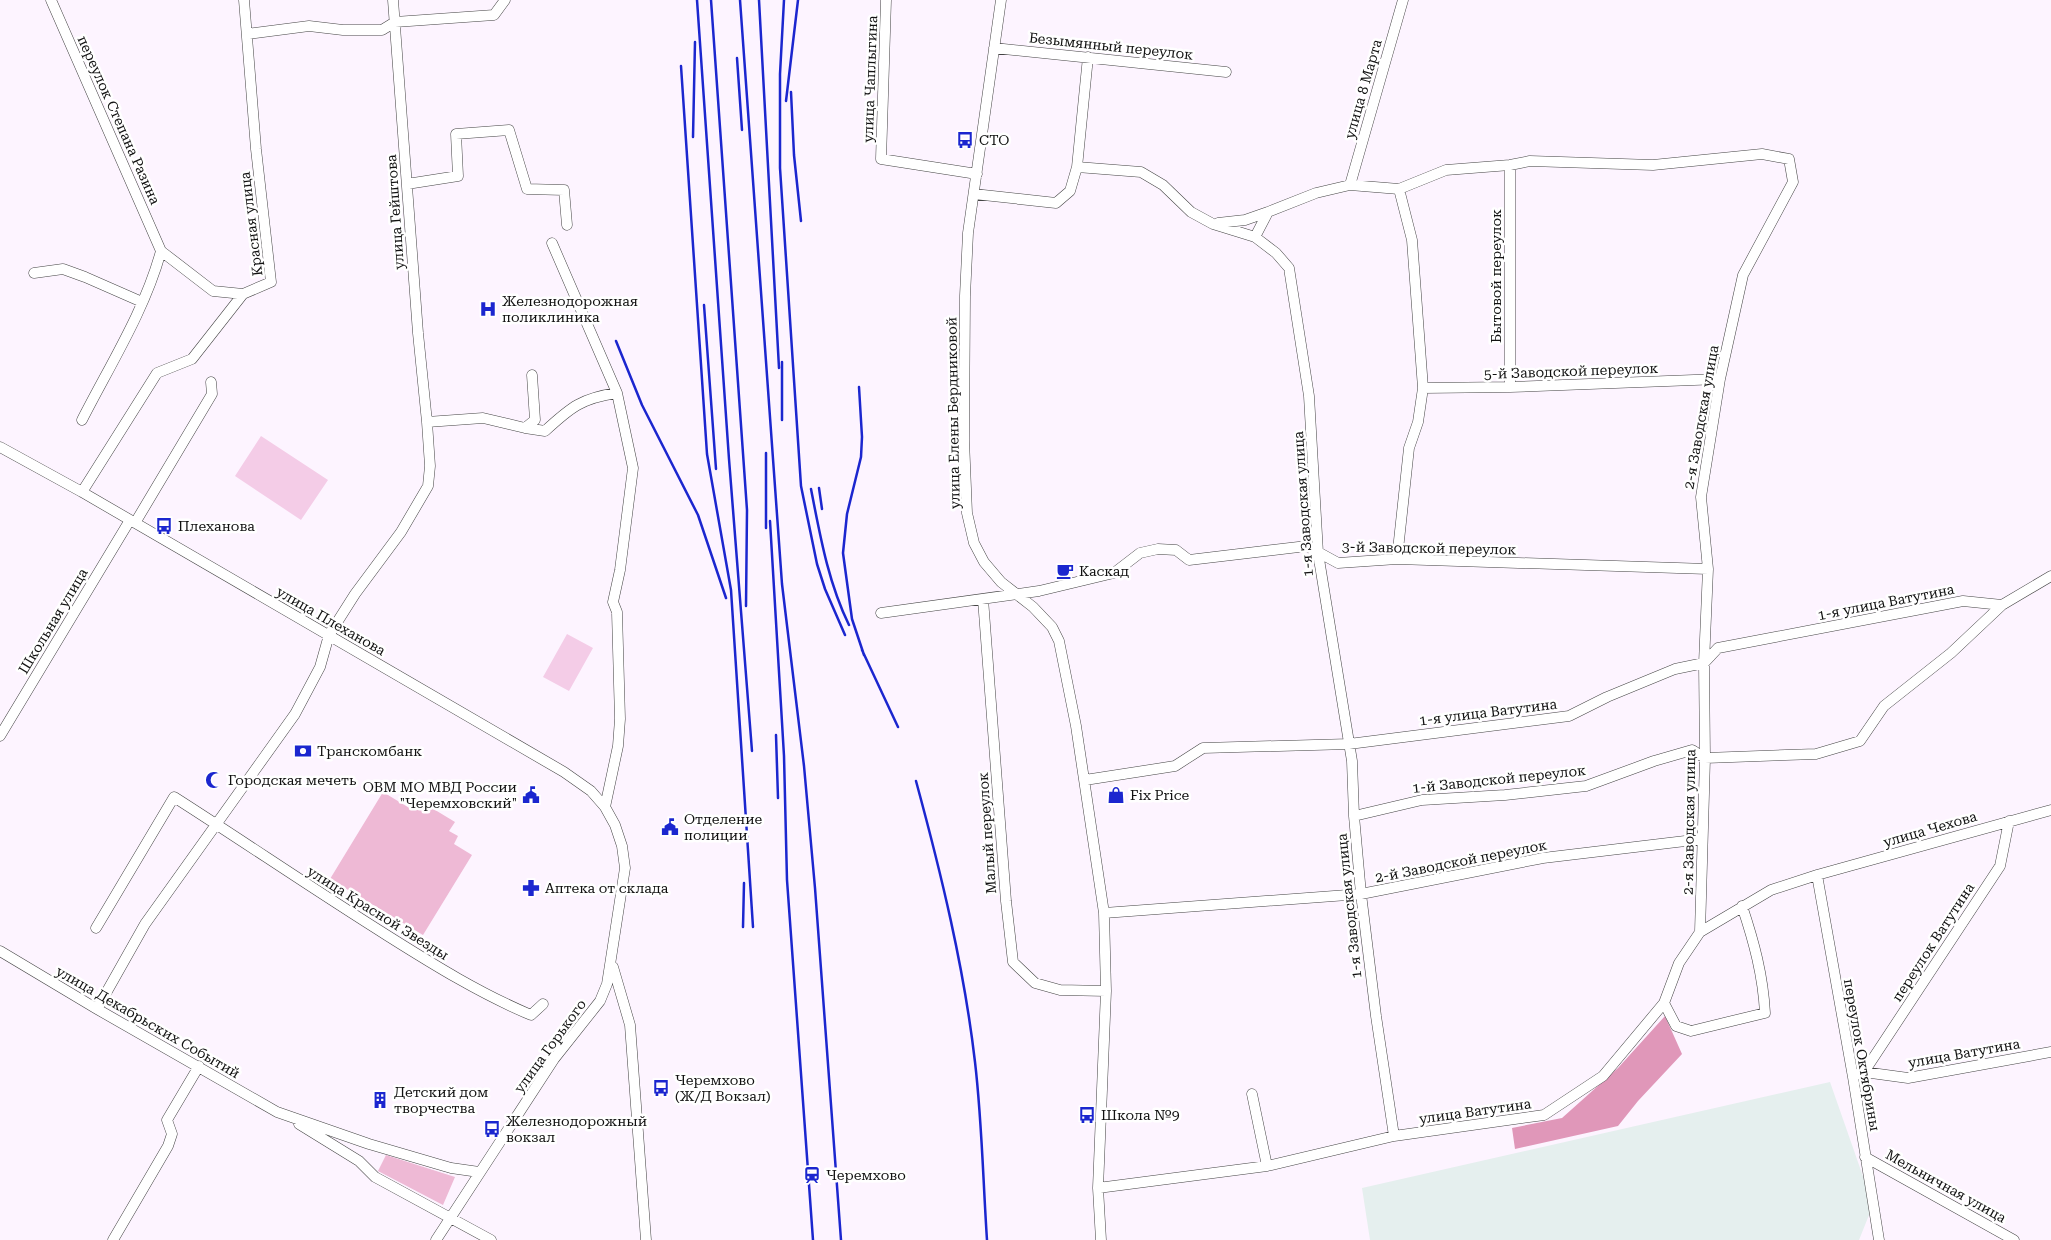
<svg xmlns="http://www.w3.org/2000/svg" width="2051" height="1240" viewBox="0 0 2051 1240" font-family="'Roboto Serif',serif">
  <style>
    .industrial { fill: #e5efee }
    .green { fill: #eeb9d5 }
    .forest { fill: #e097b9 }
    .pitch { fill: #f4cce7 }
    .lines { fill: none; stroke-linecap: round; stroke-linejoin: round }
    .minor-casing { stroke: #444; stroke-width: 11 }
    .minor { stroke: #fff; stroke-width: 10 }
    .rail { stroke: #1b26cf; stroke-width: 2.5 }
    .labels { text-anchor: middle; stroke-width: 5; stroke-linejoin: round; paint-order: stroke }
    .street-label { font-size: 14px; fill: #111; stroke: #fff }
    .poi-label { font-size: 14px; fill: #111; stroke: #fff; text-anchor: start }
  </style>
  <rect width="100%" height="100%" fill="#fdf4ff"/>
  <!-- industrial -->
  <path class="industrial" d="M1830,1082L1873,1205L1859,1240H1370L1362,1188Z"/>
  <!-- green -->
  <path class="green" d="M383,792L411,809L417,799L455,822L449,831L458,836L454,844L472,855L423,935L330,879Z
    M386,1155L455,1177L443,1205L378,1171Z"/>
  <!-- forest -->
  <path class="forest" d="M1665,1016L1682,1054L1638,1101L1618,1126L1515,1149L1512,1128L1562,1118L1618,1068Z"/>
  <!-- pitch -->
  <path class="pitch" d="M261,436L328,480L301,520L235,476Z
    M567,634L593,648L569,691L543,677Z"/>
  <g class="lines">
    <!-- minor casing -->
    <g class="minor-casing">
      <path id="minor" d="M51,0L161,251
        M886,0L881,159L977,174
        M1001,0L968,233L965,296L964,440L967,513L974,543L984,562L1001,582L1033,607L1052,627L1059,641L1076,726L1104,913L1106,991L1098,1188L1101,1240
        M247,34L309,26L343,30H382L395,22L494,15L505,0
        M994,48L1226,72
        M1077,167L1088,57
        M407,184L458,176L456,134L509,130L527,189L564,190L567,225
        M1350,185L1403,0
        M1399,189L1446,170L1510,165L1530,161L1653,165L1762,154L1789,159L1793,182L1743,275L1720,379L1701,497L1708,569L1704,663L1705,758L1700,932
        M974,194L1056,203L1070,191L1077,167L1141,172L1163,185L1191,212L1213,224L1255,237L1276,253L1289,268L1309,396L1318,553L1352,761L1354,816L1361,894L1376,1016L1394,1136
        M1218,223L1245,220L1268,212
        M1255,237L1268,212L1316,193L1350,185L1399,189L1412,240L1423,388L1418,422L1409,448L1397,559
        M552,243L617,393L633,468L620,570L613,602L617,612L620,719L618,746L605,807
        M34,273L63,269L85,277L142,302
        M1510,387V165
        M1423,388L1510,387L1720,379
        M82,420C110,365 145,310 161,251L213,291L243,294L271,282L256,149L244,0
        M427,422L483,418L525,428L535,420L532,375
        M525,428L545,431C571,407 582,398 617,393
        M0,447L82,492L564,772L591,791L605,807L615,825L622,846L625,868L607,984L600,1001L554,1059L436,1240
        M82,492L157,373L192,359L243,294
        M135,523L212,394L211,382
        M983,599L1006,901L1013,962L1035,983L1060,990L1106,991
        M881,613L1039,591L1114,573L1140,553L1158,549L1176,550L1189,560L1307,546L1338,563L1397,559L1708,569
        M0,736L130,520
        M1085,780L1175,766L1203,748L1349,744L1569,716L1607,697L1675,669L1704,663L1718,648L1963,601L2002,605L2051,576
        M1354,816L1422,800L1505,795L1586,786L1654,761L1692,750L1705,758L1816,754L1860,741L1884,706L1951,653L2002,605
        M1817,875L1853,1077L1879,1240
        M1104,913L1361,894L1543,858L1702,839
        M96,928L174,797C246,843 316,891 388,936C434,965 481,994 531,1015L543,1004
        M0,951L97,1009L277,1112L369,1144L451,1168L479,1172
        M613,967L630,1025L646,1240
        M1664,1003L1676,1026L1691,1031L1765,1013C1763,975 1754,942 1742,906
        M97,1009L145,924L295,714L320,667L329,635L355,594L401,532L428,486L430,466L427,422L418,333L393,0
        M1864,1072L2000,866L2009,821
        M1858,1074L1864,1072L1908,1078L2051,1052
        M1252,1094L1267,1166
        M299,1124L359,1161L375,1177L491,1240
        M1865,1157L2014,1240
        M1098,1188L1267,1166L1394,1136L1544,1115L1603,1076L1664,1003L1679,963L1700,932L1771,890L1817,875L2051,810
        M113,1240L168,1146L172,1134L167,1120L199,1066"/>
    </g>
    <!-- minor -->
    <use href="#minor" class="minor"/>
    <!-- rail -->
    <path class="rail" d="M697,0L729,459L752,751
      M711,0L747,510L746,606
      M740,0L782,584L804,766L815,888L841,1240
      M759,0L779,368
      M784,0L780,74V168L801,486L817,564L825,589L845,635
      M737,58L742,130
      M681,66L707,454L731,590L753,927
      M791,92L794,155L801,221
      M786,101L798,0
      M693,137L695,42
      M704,305L716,469
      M616,341L642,405L698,515L726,598
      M782,362V420
      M859,387L862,437L861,457L847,514L843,553L852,619L864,655
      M819,488L822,509
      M811,489C820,535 828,582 849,625
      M770,521L784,756L787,880L813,1240
      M766,528V453
      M862,650L898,727
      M776,735L778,798
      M916,781C941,873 964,967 975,1062C982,1121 983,1181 987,1240
      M743,927L744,883"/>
  </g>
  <!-- icons -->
  <defs>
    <g id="bus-bare" transform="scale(1.35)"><path d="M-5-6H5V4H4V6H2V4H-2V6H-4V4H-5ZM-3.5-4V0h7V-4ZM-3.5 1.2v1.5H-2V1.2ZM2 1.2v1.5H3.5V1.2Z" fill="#1b26cf" stroke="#fff" stroke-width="2.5" paint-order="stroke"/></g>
    <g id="hospital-bare" transform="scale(1.35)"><path d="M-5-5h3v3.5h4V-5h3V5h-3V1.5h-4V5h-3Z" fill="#1b26cf" stroke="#fff" stroke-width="2.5" paint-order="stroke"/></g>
    <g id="cafe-bare" transform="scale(1.35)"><path d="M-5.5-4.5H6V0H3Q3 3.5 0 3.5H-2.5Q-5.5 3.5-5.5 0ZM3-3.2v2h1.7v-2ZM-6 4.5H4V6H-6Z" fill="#1b26cf" stroke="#fff" stroke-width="2.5" paint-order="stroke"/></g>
    <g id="bank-bare" transform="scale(1.35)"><path d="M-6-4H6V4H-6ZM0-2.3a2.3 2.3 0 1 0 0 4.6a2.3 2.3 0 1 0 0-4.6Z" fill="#1b26cf" stroke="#fff" stroke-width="2.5" paint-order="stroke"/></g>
    <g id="mosque-bare" transform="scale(1.35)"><path d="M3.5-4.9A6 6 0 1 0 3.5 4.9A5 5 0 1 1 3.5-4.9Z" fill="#1b26cf" stroke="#fff" stroke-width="2.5" paint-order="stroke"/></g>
    <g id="civic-bare" transform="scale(1.35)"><path d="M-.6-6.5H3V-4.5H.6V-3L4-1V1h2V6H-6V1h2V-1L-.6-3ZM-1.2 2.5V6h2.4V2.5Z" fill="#1b26cf" stroke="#fff" stroke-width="2.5" paint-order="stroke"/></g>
    <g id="shop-bare" transform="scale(1.35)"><path d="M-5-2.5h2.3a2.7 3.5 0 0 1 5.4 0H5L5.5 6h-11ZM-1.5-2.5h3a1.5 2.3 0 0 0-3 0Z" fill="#1b26cf" stroke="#fff" stroke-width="2.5" paint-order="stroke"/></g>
    <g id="pharmacy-bare" transform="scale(1.35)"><path d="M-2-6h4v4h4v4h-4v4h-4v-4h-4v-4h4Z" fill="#1b26cf" stroke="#fff" stroke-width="2.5" paint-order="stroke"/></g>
    <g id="building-bare" transform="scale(1.35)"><path d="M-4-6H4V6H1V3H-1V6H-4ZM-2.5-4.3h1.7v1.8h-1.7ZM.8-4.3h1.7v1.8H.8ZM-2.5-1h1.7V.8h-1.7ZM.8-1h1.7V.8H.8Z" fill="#1b26cf" stroke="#fff" stroke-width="2.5" paint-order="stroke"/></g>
    <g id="station-bare" transform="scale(1.35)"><path d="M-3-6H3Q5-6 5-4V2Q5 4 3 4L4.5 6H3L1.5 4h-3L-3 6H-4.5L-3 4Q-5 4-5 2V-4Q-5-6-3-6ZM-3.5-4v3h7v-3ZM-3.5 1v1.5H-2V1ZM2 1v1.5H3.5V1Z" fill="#1b26cf" stroke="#fff" stroke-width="2.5" paint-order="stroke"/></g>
  </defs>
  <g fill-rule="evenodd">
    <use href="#bus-bare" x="965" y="140"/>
    <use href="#hospital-bare" x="488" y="309"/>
    <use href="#bus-bare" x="164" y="526"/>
    <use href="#cafe-bare" x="1065" y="571"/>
    <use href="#bank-bare" x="303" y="751"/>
    <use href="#mosque-bare" x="214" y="780"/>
    <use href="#civic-bare" x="531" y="795"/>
    <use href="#shop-bare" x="1116" y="795"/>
    <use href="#civic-bare" x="670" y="827"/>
    <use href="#pharmacy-bare" x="531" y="888"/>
    <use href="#bus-bare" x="661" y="1088"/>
    <use href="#building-bare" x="380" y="1100"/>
    <use href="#bus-bare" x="1087" y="1115"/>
    <use href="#bus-bare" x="492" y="1129"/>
    <use href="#station-bare" x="812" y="1175"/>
  </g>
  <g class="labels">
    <!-- street labels -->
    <g class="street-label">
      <text transform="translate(1111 46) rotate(6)" y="5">Безымянный переулок</text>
      <text transform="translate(870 79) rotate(-88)" y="5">улица Чаплыгина</text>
      <text transform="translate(1363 89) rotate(-74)" y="5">улица 8 Марта</text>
      <text transform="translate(119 120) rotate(66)" y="5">переулок Степана Разина</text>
      <text transform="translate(395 212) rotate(-94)" y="5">улица Гейштова</text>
      <text transform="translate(251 224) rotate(-97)" y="5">Красная улица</text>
      <text transform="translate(1496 276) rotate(-90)" y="5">Бытовой переулок</text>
      <text transform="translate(1571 371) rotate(-2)" y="5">5-й Заводской переулок</text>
      <text transform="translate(953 413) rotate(-91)" y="5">улица Елены Бердниковой</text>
      <text transform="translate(1701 417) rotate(-80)" y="5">2-я Заводская улица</text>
      <text transform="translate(1303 504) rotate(-94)" y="5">1-я Заводская улица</text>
      <text transform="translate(1429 548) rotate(1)" y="5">3-й Заводской переулок</text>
      <text transform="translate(1886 602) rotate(-11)" y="5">1-я улица Ватутина</text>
      <text transform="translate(53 621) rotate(-59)" y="5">Школьная улица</text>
      <text transform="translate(331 621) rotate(30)" y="5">улица Плеханова</text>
      <text transform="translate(1488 712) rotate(-7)" y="5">1-я улица Ватутина</text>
      <text transform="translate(1499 779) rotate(-6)" y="5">1-й Заводской переулок</text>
      <text transform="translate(1689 822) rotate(-89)" y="5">2-я Заводская улица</text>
      <text transform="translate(1930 829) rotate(-16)" y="5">улица Чехова</text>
      <text transform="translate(987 833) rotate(-94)" y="5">Малый переулок</text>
      <text transform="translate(1461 861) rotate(-11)" y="5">2-й Заводской переулок</text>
      <text transform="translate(1349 906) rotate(-96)" y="5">1-я Заводская улица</text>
      <text transform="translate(378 913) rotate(32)" y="5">улица Красной Звезды</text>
      <text transform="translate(1933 942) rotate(-57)" y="5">переулок Ватутина</text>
      <text transform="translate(148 1022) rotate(30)" y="5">улица Декабрьских Событий</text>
      <text transform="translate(550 1046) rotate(-54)" y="5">улица Горького</text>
      <text transform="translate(1964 1053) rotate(-10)" y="5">улица Ватутина</text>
      <text transform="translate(1862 1055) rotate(80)" y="5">переулок Октябрины</text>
      <text transform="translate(1475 1111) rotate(-8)" y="5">улица Ватутина</text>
      <text transform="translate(1946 1186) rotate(29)" y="5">Мельничная улица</text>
    </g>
    <!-- poi labels -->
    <g class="poi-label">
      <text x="979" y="145">СТО</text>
      <text x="502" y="306">Железнодорожная<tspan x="502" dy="16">поликлиника</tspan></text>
      <text x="178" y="531">Плеханова</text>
      <text x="1079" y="576">Каскад</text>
      <text x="317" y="756">Транскомбанк</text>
      <text x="228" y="785">Городская мечеть</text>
      <text x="517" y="792" text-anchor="end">ОВМ МО МВД России<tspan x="517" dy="16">"Черемховский"</tspan></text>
      <text x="1130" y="800">Fix Price</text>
      <text x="684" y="824">Отделение<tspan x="684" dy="16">полиции</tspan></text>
      <text x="545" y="893">Аптека от склада</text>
      <text x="675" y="1085">Черемхово<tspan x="675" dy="16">(Ж/Д Вокзал)</tspan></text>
      <text x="394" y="1097">Детский дом<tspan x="394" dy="16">творчества</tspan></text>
      <text x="1101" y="1120">Школа №9</text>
      <text x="506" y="1126">Железнодорожный<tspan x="506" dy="16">вокзал</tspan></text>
      <text x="826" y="1180">Черемхово</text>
    </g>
  </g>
</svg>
